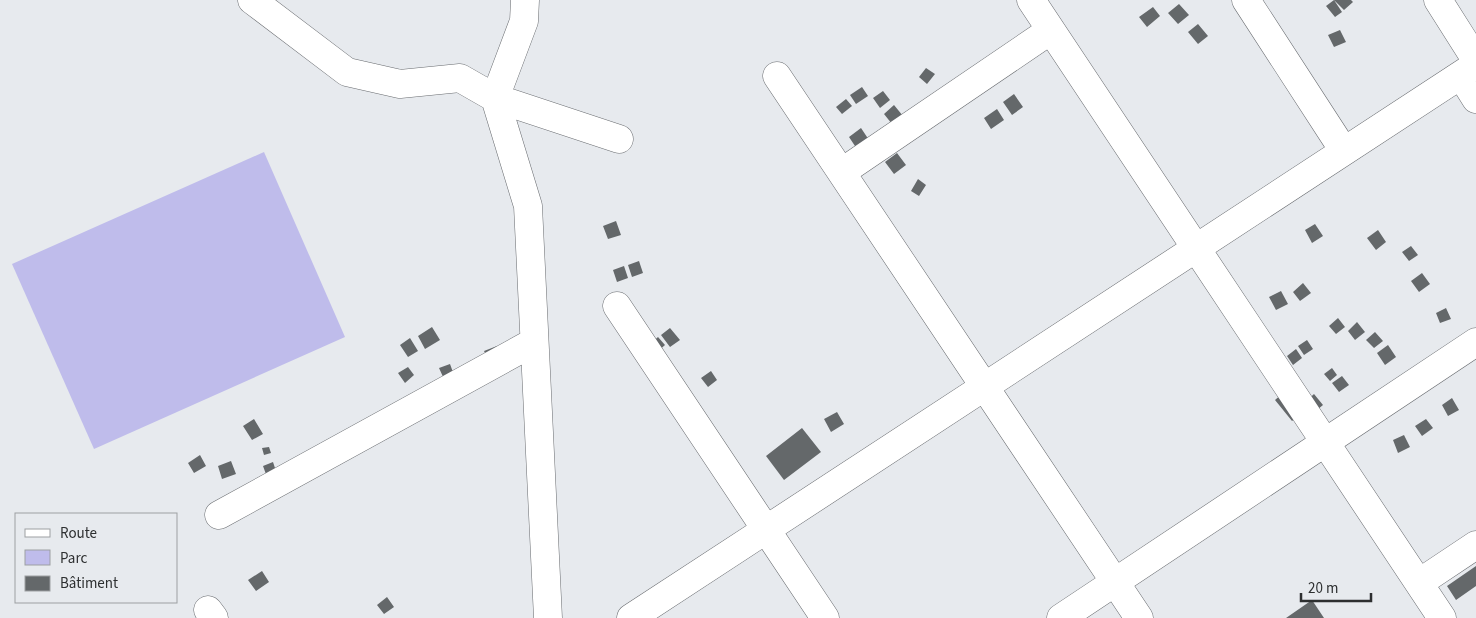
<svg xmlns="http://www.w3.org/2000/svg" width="1476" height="618" viewBox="0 0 1476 618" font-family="'Source Sans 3',sans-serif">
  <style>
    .green { fill: #bfbceb }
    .building { fill: #64686a }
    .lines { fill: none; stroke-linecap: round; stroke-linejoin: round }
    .minor-casing { stroke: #686b6f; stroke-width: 29 }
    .minor { stroke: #fff; stroke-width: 28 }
  </style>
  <rect width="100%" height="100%" fill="#e7eaee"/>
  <!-- green -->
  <path class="green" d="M264,152L345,337L94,449L12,264Z"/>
  <!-- building -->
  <path class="building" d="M1334,0H1351L1353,2L1344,10Z
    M1334,0L1342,12L1335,17L1326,6Z
    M1179,4L1189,15L1178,24L1168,13Z
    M1153,7L1160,16L1147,27L1139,17Z
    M1198,24L1208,36L1198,44L1188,32Z
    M1340,30L1346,42L1334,47L1328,35Z
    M926,68L935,74L927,84L919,77Z
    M862,87L868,96L856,104L850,95Z
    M883,91L890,100L880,108L873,98Z
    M1014,94L1023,107L1012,115L1003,102Z
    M846,99L852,106L842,114L836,107Z
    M894,105L903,116L892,124L884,114Z
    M997,109L1004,120L991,129L984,118Z
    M861,128L869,140L857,149L849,137Z
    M897,153L906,165L894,174L885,162Z
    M918,179L926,185L919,196L911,191Z
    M616,221L621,235L608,239L603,226Z
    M1315,224L1323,236L1312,243L1305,230Z
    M1378,230L1386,242L1376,250L1367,238Z
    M1411,246L1418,255L1409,261L1402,252Z
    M639,261L643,273L632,277L628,265Z
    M624,266L628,278L617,282L613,270Z
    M1422,273L1430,284L1419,292L1411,281Z
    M1303,283L1311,293L1300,301L1293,292Z
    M1281,291L1288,304L1276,310L1269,297Z
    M1446,308L1451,319L1440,323L1436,313Z
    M1338,318L1345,327L1336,334L1329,326Z
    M1357,322L1365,332L1355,340L1348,331Z
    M432,327L440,340L425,349L418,336Z
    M670,328L680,340L670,347L661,335Z
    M1375,332L1383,341L1374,348L1366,340Z
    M658,337L665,345L655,354L648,346Z
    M410,338L418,351L408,357L400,345Z
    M1307,340L1313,349L1304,355L1298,346Z
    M1388,345L1396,357L1385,365L1377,353Z
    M497,346L501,355L489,361L484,351Z
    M1296,349L1302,358L1293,365L1287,356Z
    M450,364L454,375L444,379L439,368Z
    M408,367L414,375L405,383L398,373Z
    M1332,368L1337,375L1330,381L1324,374Z
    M711,371L717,380L708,387L701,378Z
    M1342,376L1349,385L1339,392L1332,383Z
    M1283,393L1300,415L1292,421L1275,400Z
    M1314,394L1323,405L1311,415L1303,404Z
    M1452,398L1459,410L1448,416L1442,405Z
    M837,412L844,424L831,432L824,419Z
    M254,419L263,434L252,440L243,426Z
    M1426,419L1433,428L1422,436L1415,426Z
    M802,428L821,452L784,480L766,456Z
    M1404,435L1410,447L1398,453L1393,440Z
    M269,447L271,453L264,455L262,448Z
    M200,455L206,466L194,473L188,463Z
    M231,461L236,474L222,479L218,466Z
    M273,462L277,474L267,477L263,466Z
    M1476,566V586L1456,600L1447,586Z
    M262,571L269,582L256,591L248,580Z
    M387,597L394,607L384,614L377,605Z
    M1312,600L1324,618H1286Z"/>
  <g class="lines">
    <!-- minor casing -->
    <g class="minor-casing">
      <path id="minor" d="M252,0L347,72L400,84L460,78L495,98L619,139
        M525,0L524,21L495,98L528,206L548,618
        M1031,0L1442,618
        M1246,0L1344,151
        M1438,0L1476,60
        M1461,75L1476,99
        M777,76L1139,618
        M842,172L1051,30
        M617,306L825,618
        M219,515L534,342
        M1419,583L1476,545
        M208,610L214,618
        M631,618L1476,65
        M1061,618L1476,342"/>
    </g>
    <!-- minor -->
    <use href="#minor" class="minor"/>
  </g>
  <!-- legend -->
  <rect x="15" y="513" width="162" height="90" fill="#e7eaee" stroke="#9d9fa2"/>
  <rect x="25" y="529" width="25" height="8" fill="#ffffff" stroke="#9d9fa2"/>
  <text x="60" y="538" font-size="15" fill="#2d2f30">Route</text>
  <rect x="25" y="550" width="25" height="15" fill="#bfbceb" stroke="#9d9fa2"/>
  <text x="60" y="563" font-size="15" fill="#2d2f30">Parc</text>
  <rect x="25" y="576" width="25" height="15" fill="#64686a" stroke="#9d9fa2"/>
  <text x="60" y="588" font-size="15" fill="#2d2f30">Bâtiment</text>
  <!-- scale -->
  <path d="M1301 593v8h70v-8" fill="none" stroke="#2d2f30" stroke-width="2.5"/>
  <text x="1308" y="593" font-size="15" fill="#2d2f30" stroke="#e7eaee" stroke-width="4" paint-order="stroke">20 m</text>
</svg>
